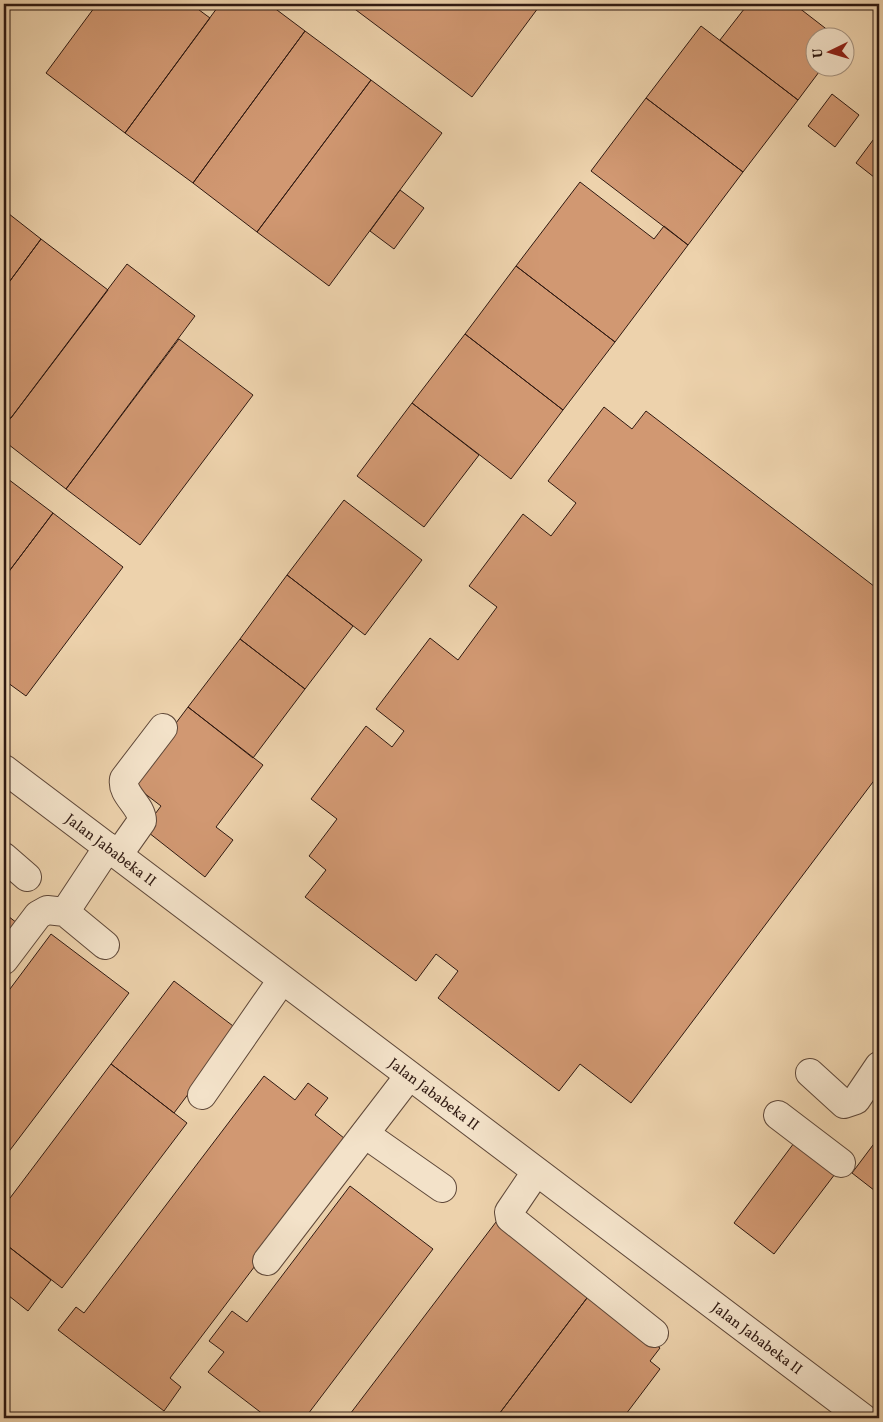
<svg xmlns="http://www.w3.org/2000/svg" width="883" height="1422" viewBox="0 0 883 1422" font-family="Vollkorn,serif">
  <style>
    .building { fill: #d19872; stroke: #2f1911 }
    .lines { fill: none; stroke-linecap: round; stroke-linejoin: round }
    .minor-casing { stroke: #5e4738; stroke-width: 30 }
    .minor { stroke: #f3e2c9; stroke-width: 28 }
    .labels { text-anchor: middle; stroke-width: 4; stroke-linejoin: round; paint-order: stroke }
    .street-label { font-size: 15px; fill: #2f1911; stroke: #f3e2c9 }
  </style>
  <rect width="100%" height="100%" fill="#edd2ac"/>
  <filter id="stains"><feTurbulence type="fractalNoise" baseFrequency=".004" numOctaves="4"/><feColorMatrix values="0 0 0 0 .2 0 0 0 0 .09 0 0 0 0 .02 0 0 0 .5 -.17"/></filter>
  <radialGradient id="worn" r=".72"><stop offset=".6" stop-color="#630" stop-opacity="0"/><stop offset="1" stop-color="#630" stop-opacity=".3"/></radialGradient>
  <!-- building -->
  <path class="building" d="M97,4H191L210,18L125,133L46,73Z
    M220,4H269L305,31L193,183L125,133Z
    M348,4H541L472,97Z
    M748,4H794L838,38H816V68H822L798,100L720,40Z
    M701,26L798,100L743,172L646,98Z
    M305,31L371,80L257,232L193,183Z
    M371,80L442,133L329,286L257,232Z
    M832,94L859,115L835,147L808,126Z
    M646,98L743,172L688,245L591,171Z
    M879,132V181L856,163Z
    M580,182L654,239L664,226L688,245L615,342L516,266Z
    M400,190L424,208L394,249L370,231Z
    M4,210L41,239L4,289Z
    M41,239L108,290L11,418L4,413V289Z
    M127,264L195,316L66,489L4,441V427Z
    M516,266L615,342L563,410L465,334Z
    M465,334L563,410L511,479L412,403Z
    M179,339L253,395L140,545L66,489Z
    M412,403L479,455L424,527L357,476Z
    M604,407L632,429L646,411L879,590V774L631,1103L580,1064L559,1091L438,998L458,971L436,954L416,981L305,897L326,870L309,856L337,819L311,799L366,726L392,747L404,731L376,709L430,638L458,660L497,607L469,586L523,514L551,536L576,503L548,481Z
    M4,476L53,513L4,578Z
    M344,500L422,560L365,635L287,575Z
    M53,513L123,567L26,696L4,680V578Z
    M287,575L353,626L305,689L240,639Z
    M240,639L305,689L253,758L188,707Z
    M188,707L263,765L216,827L233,840L205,877L144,829L161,806L131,783Z
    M4,913L17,923L4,941Z
    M51,934L129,993L4,1158V997Z
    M174,981L237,1029L174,1113L111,1064Z
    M111,1064L187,1123L62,1288L4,1243V1206Z
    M264,1076L295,1100L308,1083L328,1098L315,1115L349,1142L170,1378L181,1387L164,1411L58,1330L76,1307L84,1313Z
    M879,1137V1194L852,1173Z
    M794,1143L835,1174L774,1254L734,1223Z
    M350,1186L433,1249L305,1418H268L208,1372L224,1352L209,1341L232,1311L247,1322Z
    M496,1222L590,1294L496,1418H347Z
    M4,1243L51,1280L28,1311L4,1292Z
    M590,1294L660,1348L650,1361L660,1369L623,1418H496Z
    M8,1412L28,1418H6Z"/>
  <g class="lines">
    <!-- minor casing -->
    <g class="minor-casing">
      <g id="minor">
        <path id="s1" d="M4,769L863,1418"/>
        <path d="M118,855L142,821C142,805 121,795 124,779L163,728"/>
        <path d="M4,857L27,877"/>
        <path d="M65,912L108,847"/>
        <path d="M4,960L38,915L47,910L65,912L105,945"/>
        <path d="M810,1073L844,1104L856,1100L879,1066"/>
        <path d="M202,1095L282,980"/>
        <path d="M778,1115L841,1163"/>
        <path d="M365,1134L442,1188"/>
        <path d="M536,1172L509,1212L510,1218L654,1333"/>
        <path d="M267,1261L409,1076"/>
      </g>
    </g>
    <!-- minor -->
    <use href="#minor" class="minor"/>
  </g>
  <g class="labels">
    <!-- street labels -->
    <g class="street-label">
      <text dy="5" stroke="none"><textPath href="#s1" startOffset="134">Jalan Jababeka II</textPath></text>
      <text dy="5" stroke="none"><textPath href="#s1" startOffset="539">Jalan Jababeka II</textPath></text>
      <text dy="5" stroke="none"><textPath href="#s1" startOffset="944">Jalan Jababeka II</textPath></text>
    </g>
  </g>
  <!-- margin -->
  <rect width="883" height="1422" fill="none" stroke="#edd2ac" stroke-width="20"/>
  <rect x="5" y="5" width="873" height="1412" fill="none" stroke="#2f1911" stroke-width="2.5"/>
  <rect x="10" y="10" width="863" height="1402" fill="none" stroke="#2f1911"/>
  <!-- north arrow -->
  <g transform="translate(830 52) rotate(265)"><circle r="24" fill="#f3e2c9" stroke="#a5927f"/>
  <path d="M0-4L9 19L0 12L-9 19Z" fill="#8f2418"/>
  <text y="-8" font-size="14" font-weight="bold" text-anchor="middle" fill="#2f1911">U</text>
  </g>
  <rect width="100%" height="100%" filter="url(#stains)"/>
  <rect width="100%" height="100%" fill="url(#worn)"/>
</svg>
